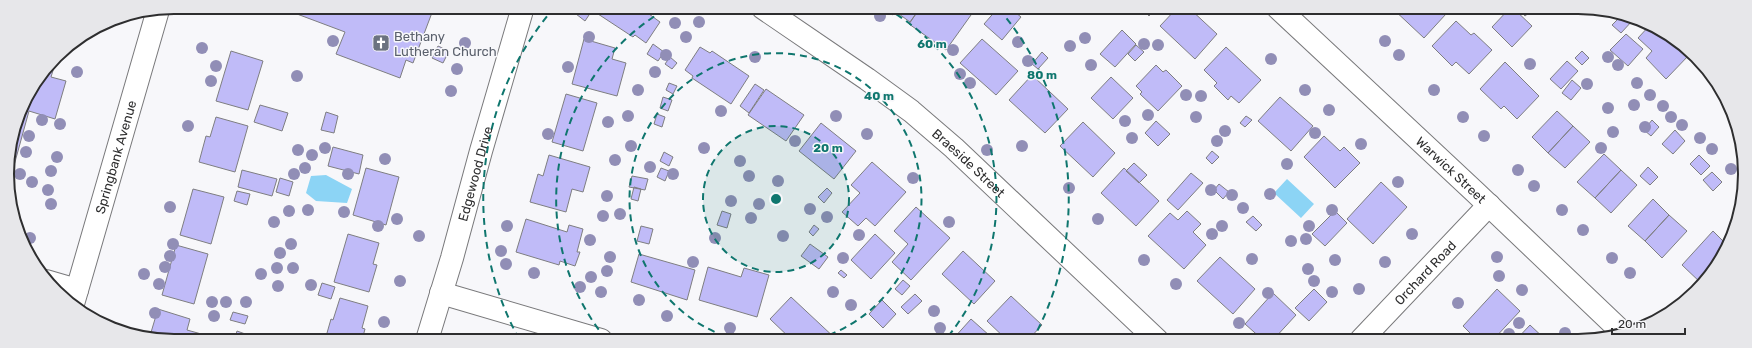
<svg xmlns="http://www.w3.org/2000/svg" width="1752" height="348" viewBox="0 0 1752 348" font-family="Rubik,sans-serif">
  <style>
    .water { fill: #8cd4f5 }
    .building { fill: #c0bbf8; stroke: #7e7e81 }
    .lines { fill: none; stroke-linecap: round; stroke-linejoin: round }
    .street-casing { stroke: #79797b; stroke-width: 24 }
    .secondary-casing { stroke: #79797b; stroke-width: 24 }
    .street { stroke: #fff; stroke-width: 22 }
    .secondary { stroke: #fff; stroke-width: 22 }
    .tree { fill: #918eb6 }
    .ring { fill: none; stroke: #0f766e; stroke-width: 2; stroke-dasharray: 7 5 }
    .labels { text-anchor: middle; stroke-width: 3; stroke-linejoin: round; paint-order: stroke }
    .worship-label { font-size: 13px; fill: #5b616d; stroke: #f7f7fa; text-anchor: start }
    .street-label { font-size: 13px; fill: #2e2e2f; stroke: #f7f7fa }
    .rim { fill: none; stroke: #2e2e2f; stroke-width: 2 }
    .centre { fill: #0f766e; stroke: #f7f7fa; stroke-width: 2 }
    .ring-label { font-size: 12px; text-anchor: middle; font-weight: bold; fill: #0f766e; stroke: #f7f7fa; stroke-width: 3; stroke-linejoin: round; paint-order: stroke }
  </style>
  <rect width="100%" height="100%" fill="#f7f7fa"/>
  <!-- water -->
  <path class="water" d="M326,175L352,189L347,203L316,201L306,193L311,176Z
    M1287,179L1314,204L1301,218L1274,193Z"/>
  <!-- building -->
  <path class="building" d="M299,7H387L392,9L393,7H427L433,10L413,63L406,60L400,78L336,54L345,32L297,14Z
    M581,7H584L591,12L585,21L576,14Z
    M598,7H652L649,14L660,22L646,43L635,35L633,37L595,12Z
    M883,8H898L893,15Z
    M904,8H920L910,22L899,14Z
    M920,8H976L946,50L909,24Z
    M998,8H1010L1021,17L1002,40L984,24Z
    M1141,8H1156L1149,16Z
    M1177,8H1189L1217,34L1195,59L1160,26Z
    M1392,8H1440L1446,14L1424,38Z
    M1510,8H1513L1532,26L1512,47L1492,27Z
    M1517,8H1527L1530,12L1525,16Z
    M1611,12L1633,20L1621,33L1612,25L1618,19Z
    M1456,21L1471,35L1474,33L1492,50L1469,74L1456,62L1452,66L1432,46Z
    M1650,25L1661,29L1690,54L1666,79L1646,58L1652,51L1638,38Z
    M1122,30L1136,44L1115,67L1100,54Z
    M1626,34L1643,49L1628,66L1610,50Z
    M584,39L615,48L612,59L626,63L617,96L572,84Z
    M982,39L1018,71L996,95L960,63Z
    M653,44L664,52L658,61L647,54Z
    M1136,45L1144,52L1135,61L1128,54Z
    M438,46L449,51L443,63L432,58Z
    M700,47L710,53L712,51L749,76L731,104L692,78L693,76L685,70Z
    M1226,47L1261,80L1239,103L1231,96L1228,100L1214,86L1217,83L1204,70Z
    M231,51L263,61L248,110L216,101Z
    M1582,51L1589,58L1582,65L1575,58Z
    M1042,52L1048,58L1038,69L1032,64Z
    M670,57L677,63L672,69L665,64Z
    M1567,61L1578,71L1561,89L1550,79Z
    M1505,62L1539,96L1517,119L1504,106L1501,109L1480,89Z
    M51,63L55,64L51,77L66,81L55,119L29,111L10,180L7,163L24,100Z
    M1156,65L1163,72L1166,70L1182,86L1158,111L1140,94L1142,92L1136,86Z
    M1032,75L1068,109L1045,133L1009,100Z
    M1111,77L1133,98L1113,119L1091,98Z
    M1572,80L1581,88L1571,100L1562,93Z
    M669,83L677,86L673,94L666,90Z
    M755,84L764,90L749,113L740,106Z
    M766,89L804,115L786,141L748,115Z
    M566,94L597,103L583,151L552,142Z
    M663,97L672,100L668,111L660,108Z
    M1280,97L1313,126L1291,151L1258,121Z
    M260,105L288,113L282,131L254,122Z
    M1557,111L1573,126L1548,153L1532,137Z
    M326,112L338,116L334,133L321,130Z
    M657,114L665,117L662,127L654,124Z
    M1246,116L1252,120L1245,127L1240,123Z
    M216,117L248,126L235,172L199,162L206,136L210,137Z
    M1652,120L1659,127L1651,136L1644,130Z
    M1156,121L1170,134L1158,146L1145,133Z
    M1083,122L1115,153L1093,177L1060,146Z
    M821,123L856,151L834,179L799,151Z
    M1573,126L1590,142L1565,168L1548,153Z
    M1675,130L1685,141L1673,154L1662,144Z
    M1324,136L1340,151L1344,147L1360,163L1335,188L1304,157Z
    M333,147L363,155L359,174L328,166Z
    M1212,151L1219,157L1212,164L1206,158Z
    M664,152L673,157L669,166L660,161Z
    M1604,154L1621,170L1595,198L1577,182Z
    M549,155L590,167L583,192L572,189L566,212L530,202L538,174L543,176Z
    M1699,155L1710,166L1701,175L1690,164Z
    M872,162L906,192L875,226L866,218L858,226L842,212L860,193L851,185Z
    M1134,163L1147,175L1139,183L1126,171Z
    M1648,167L1658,177L1650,185L1640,176Z
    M366,168L399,177L386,225L353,215Z
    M661,168L669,171L665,181L657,177Z
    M1124,168L1159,201L1136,226L1101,193Z
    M242,170L277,179L272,196L238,187Z
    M1621,170L1637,185L1611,213L1595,198Z
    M1712,172L1722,182L1713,191L1703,180Z
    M1191,173L1203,183L1178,210L1167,200Z
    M632,176L648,179L645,190L629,187Z
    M280,178L293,182L289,196L276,192Z
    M1381,182L1407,207L1373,244L1347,219Z
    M1219,184L1229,192L1223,199L1214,190Z
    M634,187L641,189L638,201L631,199Z
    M827,188L832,193L824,203L818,197Z
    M193,189L224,197L211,244L180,235Z
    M237,191L250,194L247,205L234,201Z
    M1653,199L1669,215L1645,241L1628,226Z
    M916,207L950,238L911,280L892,262L908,244L894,231Z
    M722,211L731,214L727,228L717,225Z
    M1187,211L1201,224L1193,232L1206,245L1184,269L1148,236L1170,213L1178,220Z
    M1335,211L1347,223L1325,246L1312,234Z
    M1669,215L1687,231L1662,258L1645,241Z
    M1253,216L1262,225L1256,231L1246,222Z
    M526,219L567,232L569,225L583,229L577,252H580L575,266L560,261L559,265L516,252Z
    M814,225L819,229L813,236L809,232Z
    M641,226L653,229L649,244L637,241Z
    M1713,231L1728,246L1702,284L1682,265Z
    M348,234L379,243L373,264L377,265L369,292L334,282Z
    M875,234L895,253L871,279L851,260Z
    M810,244L828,257L819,269L801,256Z
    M176,245L208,254L194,304L162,295Z
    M963,251L995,281L974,304L942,274Z
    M639,254L695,270L687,300L631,282Z
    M1220,257L1255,289L1233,314L1197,281Z
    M708,267L741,277L744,268L769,275L757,317L699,300Z
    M841,270L847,275L844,278L838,273Z
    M903,280L910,286L902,295L895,289Z
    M322,283L335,287L331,299L318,295Z
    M1314,289L1327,302L1309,321L1295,308Z
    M1497,289L1520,311L1492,341H1478L1463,326Z
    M1273,293L1296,315L1273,340H1263L1245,324Z
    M915,294L922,301L908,314L901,307Z
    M1011,296L1042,325L1028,340H1007L987,321Z
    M791,297L837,340H792L770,319Z
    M340,298L368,306L362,328L365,329L362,340H325L331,319L333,320Z
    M882,300L896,314L883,328L869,314Z
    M158,309L190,319L187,330L212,337L211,340L149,339Z
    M233,312L248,316L245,324L230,320Z
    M971,319L990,336L986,340H954L953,339Z
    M1530,325L1547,341H1515Z
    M237,331L248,335L246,340H234Z
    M254,336L266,339V340H253Z"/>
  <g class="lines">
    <!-- street casing -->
    <g class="street-casing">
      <g id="street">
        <path id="s1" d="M763,8L867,79L911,111L954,148L1157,340"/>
        <path id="s2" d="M1278,8L1475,192L1623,333"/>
        <path d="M46,281L77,290"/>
        <path d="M441,293L601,340"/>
        <path id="s3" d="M427,340L452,258L481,151L523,7"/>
        <path id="s4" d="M1361,340L1489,205"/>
      </g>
    </g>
    <!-- secondary casing -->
    <g class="secondary-casing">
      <g id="secondary">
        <path id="s5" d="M73,304L158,10"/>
      </g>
    </g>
    <!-- street -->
    <use href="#street" class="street"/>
    <!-- secondary -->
    <use href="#secondary" class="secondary"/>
  </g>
  <!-- trees -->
  <g class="tree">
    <circle cx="880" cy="16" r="6"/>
    <circle cx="699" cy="22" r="6"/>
    <circle cx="675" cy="23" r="6"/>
    <circle cx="589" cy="37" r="6"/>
    <circle cx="686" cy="37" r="6"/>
    <circle cx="1085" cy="38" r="6"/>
    <circle cx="333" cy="41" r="6"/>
    <circle cx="1385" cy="41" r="6"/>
    <circle cx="1018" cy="42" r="6"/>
    <circle cx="465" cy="43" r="6"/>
    <circle cx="1144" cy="44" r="6"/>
    <circle cx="1158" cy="45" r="6"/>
    <circle cx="1070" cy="46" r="6"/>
    <circle cx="202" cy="48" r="6"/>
    <circle cx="953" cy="50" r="6"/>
    <circle cx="666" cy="55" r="6"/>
    <circle cx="1399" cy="55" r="6"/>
    <circle cx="755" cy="57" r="6"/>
    <circle cx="1608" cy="57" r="6"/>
    <circle cx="1271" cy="59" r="6"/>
    <circle cx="1028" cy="61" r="6"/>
    <circle cx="1530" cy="64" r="6"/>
    <circle cx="1091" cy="65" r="6"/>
    <circle cx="1618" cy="65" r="6"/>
    <circle cx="216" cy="66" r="6"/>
    <circle cx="568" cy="67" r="6"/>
    <circle cx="457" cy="69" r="6"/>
    <circle cx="77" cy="72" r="6"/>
    <circle cx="655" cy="72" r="6"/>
    <circle cx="960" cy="74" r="6"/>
    <circle cx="297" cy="76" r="6"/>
    <circle cx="211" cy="81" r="6"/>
    <circle cx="970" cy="83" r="6"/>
    <circle cx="1637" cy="83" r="6"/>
    <circle cx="1587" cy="84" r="6"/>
    <circle cx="638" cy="90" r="6"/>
    <circle cx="1305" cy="90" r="6"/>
    <circle cx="1434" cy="90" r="6"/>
    <circle cx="451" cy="91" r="6"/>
    <circle cx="1186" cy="95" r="6"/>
    <circle cx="1650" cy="95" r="6"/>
    <circle cx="1201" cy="96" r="6"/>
    <circle cx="1634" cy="105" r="6"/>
    <circle cx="1663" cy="106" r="6"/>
    <circle cx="1608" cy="108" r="6"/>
    <circle cx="1329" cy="110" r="6"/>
    <circle cx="721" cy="111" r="6"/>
    <circle cx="1148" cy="115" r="6"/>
    <circle cx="628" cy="116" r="6"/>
    <circle cx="836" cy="116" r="6"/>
    <circle cx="1196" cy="117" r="6"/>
    <circle cx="1463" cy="117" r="6"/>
    <circle cx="1671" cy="117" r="6"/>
    <circle cx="42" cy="120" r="6"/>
    <circle cx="1125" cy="121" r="6"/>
    <circle cx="608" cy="122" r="6"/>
    <circle cx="60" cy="124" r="6"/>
    <circle cx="1682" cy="125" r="6"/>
    <circle cx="188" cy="126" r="6"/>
    <circle cx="1645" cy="127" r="6"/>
    <circle cx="1225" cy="131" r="6"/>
    <circle cx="1613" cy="132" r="6"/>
    <circle cx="1315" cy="133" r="6"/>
    <circle cx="548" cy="134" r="6"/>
    <circle cx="867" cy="134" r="6"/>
    <circle cx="29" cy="136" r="6"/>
    <circle cx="1484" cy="136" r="6"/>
    <circle cx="1132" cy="138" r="6"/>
    <circle cx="1700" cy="138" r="6"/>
    <circle cx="795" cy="141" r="6"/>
    <circle cx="1217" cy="141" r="6"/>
    <circle cx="1361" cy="144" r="6"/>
    <circle cx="631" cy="146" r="6"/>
    <circle cx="1022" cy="146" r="6"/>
    <circle cx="325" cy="148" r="6"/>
    <circle cx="704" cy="148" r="6"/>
    <circle cx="1601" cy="148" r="6"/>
    <circle cx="1712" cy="149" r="6"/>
    <circle cx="298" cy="150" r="6"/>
    <circle cx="987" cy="150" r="6"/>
    <circle cx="26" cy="152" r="6"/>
    <circle cx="312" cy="155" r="6"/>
    <circle cx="57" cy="157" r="6"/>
    <circle cx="385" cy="159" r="6"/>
    <circle cx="615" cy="160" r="6"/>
    <circle cx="740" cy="161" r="6"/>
    <circle cx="1287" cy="164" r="6"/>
    <circle cx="650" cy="167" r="6"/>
    <circle cx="305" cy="168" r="6"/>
    <circle cx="1731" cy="169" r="6"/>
    <circle cx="1518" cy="170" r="6"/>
    <circle cx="51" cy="171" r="6"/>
    <circle cx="20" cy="174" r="6"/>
    <circle cx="294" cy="174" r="6"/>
    <circle cx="348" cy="174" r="6"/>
    <circle cx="673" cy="174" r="6"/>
    <circle cx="749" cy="176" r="6"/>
    <circle cx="913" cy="178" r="6"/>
    <circle cx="778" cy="181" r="6"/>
    <circle cx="32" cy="182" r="6"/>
    <circle cx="1398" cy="182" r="6"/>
    <circle cx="1534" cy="186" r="6"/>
    <circle cx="1069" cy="188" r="6"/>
    <circle cx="48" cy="190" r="6"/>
    <circle cx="1211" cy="190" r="6"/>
    <circle cx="1270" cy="194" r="6"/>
    <circle cx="1232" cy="195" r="6"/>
    <circle cx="607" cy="196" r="6"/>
    <circle cx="731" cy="201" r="6"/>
    <circle cx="51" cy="204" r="6"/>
    <circle cx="759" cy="204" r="6"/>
    <circle cx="170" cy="207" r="6"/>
    <circle cx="1243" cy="208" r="6"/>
    <circle cx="810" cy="209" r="6"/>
    <circle cx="308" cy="210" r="6"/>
    <circle cx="1332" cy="210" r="6"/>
    <circle cx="1562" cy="210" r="6"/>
    <circle cx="289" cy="211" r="6"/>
    <circle cx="344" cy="212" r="6"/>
    <circle cx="620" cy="214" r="6"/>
    <circle cx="603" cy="216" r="6"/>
    <circle cx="827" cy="217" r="6"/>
    <circle cx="751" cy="218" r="6"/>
    <circle cx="397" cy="219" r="6"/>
    <circle cx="1098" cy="219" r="6"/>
    <circle cx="274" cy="222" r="6"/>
    <circle cx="949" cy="222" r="6"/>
    <circle cx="378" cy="226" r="6"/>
    <circle cx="507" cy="226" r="6"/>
    <circle cx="1222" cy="226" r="6"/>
    <circle cx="1309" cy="226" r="6"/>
    <circle cx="1583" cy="230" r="6"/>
    <circle cx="1212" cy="234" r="6"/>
    <circle cx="1412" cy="234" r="6"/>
    <circle cx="859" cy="235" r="6"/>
    <circle cx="419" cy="236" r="6"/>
    <circle cx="783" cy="236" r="6"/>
    <circle cx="30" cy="238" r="6"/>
    <circle cx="715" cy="238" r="6"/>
    <circle cx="1306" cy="239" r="6"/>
    <circle cx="590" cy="240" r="6"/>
    <circle cx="1291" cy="241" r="6"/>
    <circle cx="173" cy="244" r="6"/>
    <circle cx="291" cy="244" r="6"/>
    <circle cx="501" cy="251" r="6"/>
    <circle cx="280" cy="253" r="6"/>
    <circle cx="170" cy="256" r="6"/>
    <circle cx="610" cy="257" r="6"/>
    <circle cx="1497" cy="257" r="6"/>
    <circle cx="843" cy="258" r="6"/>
    <circle cx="1612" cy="258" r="6"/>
    <circle cx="1252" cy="259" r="6"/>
    <circle cx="1144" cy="260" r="6"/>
    <circle cx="1335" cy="260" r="6"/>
    <circle cx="693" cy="262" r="6"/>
    <circle cx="1385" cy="262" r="6"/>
    <circle cx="506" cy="264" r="6"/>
    <circle cx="165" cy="267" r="6"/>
    <circle cx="277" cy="268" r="6"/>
    <circle cx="293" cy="268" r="6"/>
    <circle cx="1308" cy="269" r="6"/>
    <circle cx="607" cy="271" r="6"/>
    <circle cx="534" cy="273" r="6"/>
    <circle cx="1630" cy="273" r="6"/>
    <circle cx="144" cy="274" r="6"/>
    <circle cx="261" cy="274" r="6"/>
    <circle cx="1499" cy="276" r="6"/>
    <circle cx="591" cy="277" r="6"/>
    <circle cx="400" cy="281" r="6"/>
    <circle cx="1314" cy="281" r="6"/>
    <circle cx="159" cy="284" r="6"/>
    <circle cx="1176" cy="284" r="6"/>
    <circle cx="311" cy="285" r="6"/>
    <circle cx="278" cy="286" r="6"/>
    <circle cx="580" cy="287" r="6"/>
    <circle cx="1359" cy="289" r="6"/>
    <circle cx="1522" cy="290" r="6"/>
    <circle cx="601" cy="292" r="6"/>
    <circle cx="833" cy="292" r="6"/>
    <circle cx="1332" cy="292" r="6"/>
    <circle cx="1268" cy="293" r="6"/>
    <circle cx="639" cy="300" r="6"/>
    <circle cx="212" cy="302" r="6"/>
    <circle cx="226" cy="302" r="6"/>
    <circle cx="246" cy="302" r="6"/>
    <circle cx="1458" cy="303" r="6"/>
    <circle cx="851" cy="305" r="6"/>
    <circle cx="934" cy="311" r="6"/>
    <circle cx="155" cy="313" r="6"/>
    <circle cx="214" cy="316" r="6"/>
    <circle cx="667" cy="316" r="6"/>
    <circle cx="384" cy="322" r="6"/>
    <circle cx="1239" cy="323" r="6"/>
    <circle cx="1519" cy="323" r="6"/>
    <circle cx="730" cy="328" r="6"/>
    <circle cx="940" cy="328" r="6"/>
    <circle cx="1565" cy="333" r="6"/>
    <circle cx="1509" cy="334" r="6"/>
  </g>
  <!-- distance rings -->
  <circle cx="776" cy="199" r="73" fill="#0f766e" fill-opacity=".12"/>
  <g class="ring">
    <circle cx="776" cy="199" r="73"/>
    <path d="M737 340A146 146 0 1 1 814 340"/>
    <path d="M606 339A220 220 0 0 1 668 8M886 8A220 220 0 0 1 946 339"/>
    <path d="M519 339A293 293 0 0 1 553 9M999 9A293 293 0 0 1 1033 339"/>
  </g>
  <!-- icons -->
  <defs>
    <g id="church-square" transform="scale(0.9)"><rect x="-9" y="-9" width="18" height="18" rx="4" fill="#6b7280" stroke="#f7f7fa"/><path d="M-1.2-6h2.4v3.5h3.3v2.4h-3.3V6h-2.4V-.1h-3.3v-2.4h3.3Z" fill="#fff"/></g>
  </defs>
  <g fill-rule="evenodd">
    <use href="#church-square" x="381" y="43"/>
  </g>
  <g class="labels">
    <!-- worship labels -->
    <g class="worship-label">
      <text x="394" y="41">Bethany<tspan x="394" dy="15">Lutheran Church</tspan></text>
    </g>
    <!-- street labels -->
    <g class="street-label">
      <text dy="5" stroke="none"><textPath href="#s5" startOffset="153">Springbank Avenue</textPath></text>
      <text dy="5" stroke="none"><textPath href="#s1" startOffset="258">Braeside Street</textPath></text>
      <text dy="5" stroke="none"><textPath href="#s2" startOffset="237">Warwick Street</textPath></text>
      <text dy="5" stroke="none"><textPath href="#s3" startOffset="173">Edgewood Drive</textPath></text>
      <text dy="5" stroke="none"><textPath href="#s4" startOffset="93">Orchard Road</textPath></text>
    </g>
  </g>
  <!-- crop -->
  <path d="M0 0H1752V348H0ZM174 14H1578A160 160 0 0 1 1738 174V174A160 160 0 0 1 1578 334H174A160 160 0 0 1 14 174V174A160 160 0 0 1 174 14Z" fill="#e7e7ea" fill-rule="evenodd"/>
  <path class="rim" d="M174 14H1578A160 160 0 0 1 1738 174V174A160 160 0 0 1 1578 334H174A160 160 0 0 1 14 174V174A160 160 0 0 1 174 14Z"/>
  <circle cx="776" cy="199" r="6" class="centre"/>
  <g class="ring-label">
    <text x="932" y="48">60 m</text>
    <text x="1042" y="79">80 m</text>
    <text x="879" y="100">40 m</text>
    <text x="828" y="152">20 m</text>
  </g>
  <!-- scale -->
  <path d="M1612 328v6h73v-6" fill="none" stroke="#2e2e2f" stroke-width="2"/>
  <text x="1618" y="328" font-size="12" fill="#2e2e2f" stroke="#f7f7fa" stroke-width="3" paint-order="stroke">20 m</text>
</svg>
